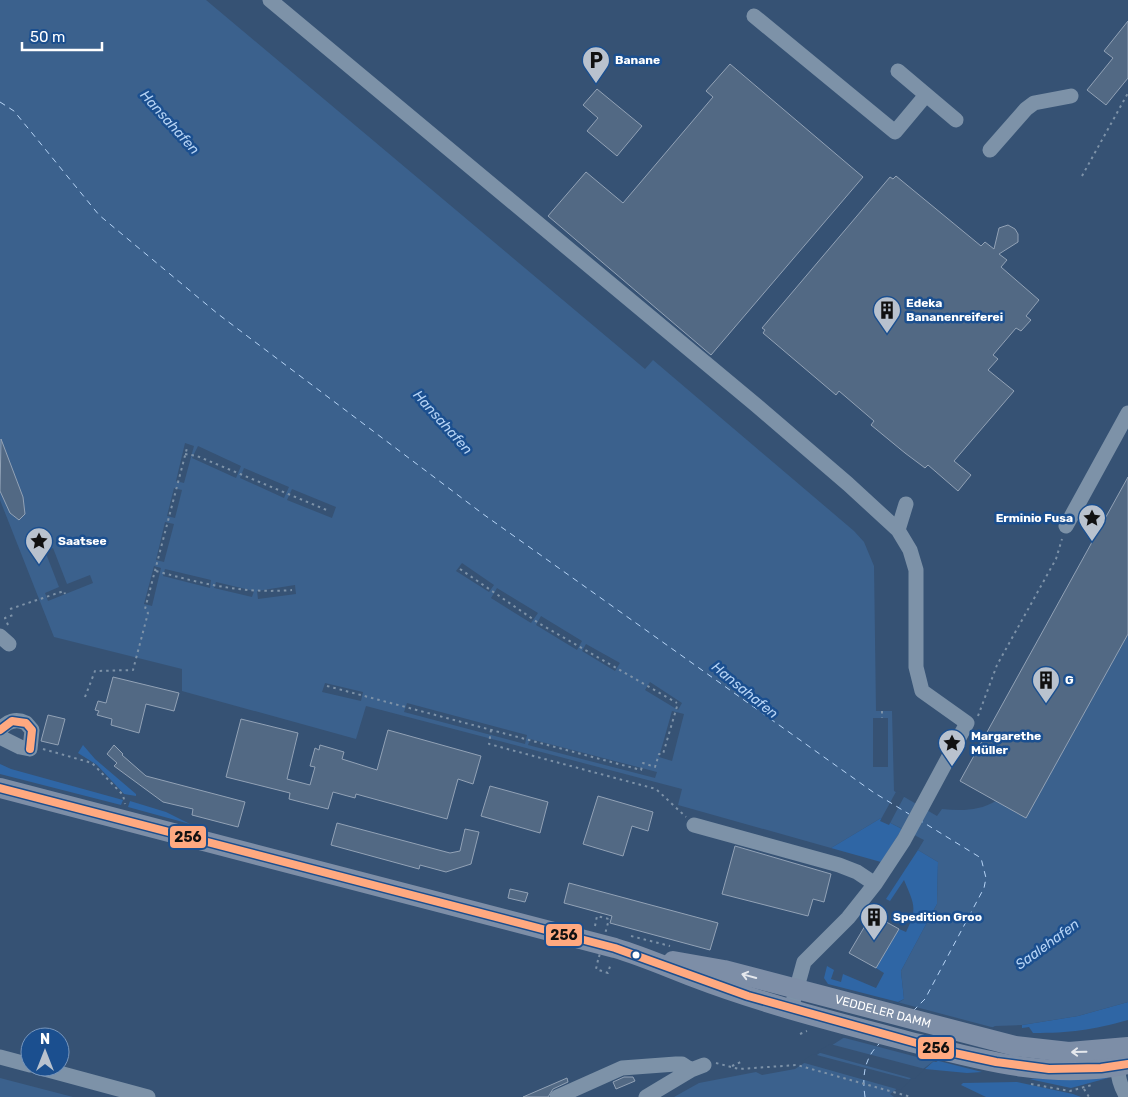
<svg xmlns="http://www.w3.org/2000/svg" width="1128" height="1097" viewBox="0 0 1128 1097" font-family="Rubik,sans-serif">
  <style>
    .green { fill: #2f66a5 }
    .water { fill: #3b618d }
    .pier { fill: #365274 }
    .lines { fill: none; stroke-linecap: round; stroke-linejoin: round }
    .ferry { stroke: #b5d3f5; stroke-width: 1; stroke-dasharray: 6 5; stroke-linecap: butt }
    .building { fill: #526984; stroke: #92a2b6 }
    .path { stroke: #7d92a8; stroke-width: 2; stroke-dasharray: 2.5 4; stroke-linecap: butt }
    .minor { stroke: #7d92a8; stroke-width: 15 }
    .major { stroke: #7d8ea7; stroke-width: 20 }
    .path-bridge { stroke: #7d92a8; stroke-width: 2; stroke-dasharray: 2.5 4; stroke-linecap: butt }
    .bus-1-casing { stroke: #1b4f8f; stroke-width: 11 }
    .bus-1 { stroke: #ffa980; stroke-width: 8 }
    .oneway { stroke: #e5e8ed }
    .bus-dot { fill: #fff; stroke: #1b4f8f; stroke-width: 2 }
    .labels { text-anchor: middle; stroke-width: 5; stroke-linejoin: round; paint-order: stroke }
    .poi-label { font-size: 12px; font-weight: bold; fill: #fff; stroke: #1b4f8f; text-anchor: start }
    .street-label { font-size: 12px; fill: #fff; stroke: #1b4f8f }
    .water-label { font-size: 14px; font-style: italic; fill: #b5d3f5; stroke: #1b4f8f }
    .line-badge { stroke: #1b4f8f; stroke-width: 2 }
    .pale-badge-label { font-size: 14px; text-anchor: middle; font-weight: bold; fill: #111 }
  </style>
  <rect width="100%" height="100%" fill="#365274"/>
  <!-- green -->
  <path class="green" d="M83,745L95,759L136,794V796L124,794L97,765L78,753Z
    M0,764L11,769L123,800L121,805L0,774Z
    M130,801L166,812L190,824L128,807Z
    M881,818L902,829L881,862L831,848Z
    M918,850L938,862L937,904L901,971L904,999L898,1002L828,984L824,978L827,966L834,970L831,979L841,982L843,974L876,988L884,973L876,968L899,929L906,932C918,908 914,904 904,880L890,901L886,899Z
    M1128,1002V1020C1092,1030 1070,1033 1033,1033L1029,1027L1022,1028V1025L1078,1016Z
    M935,1060L982,1072L967,1073L925,1069Z
    M1106,1075L1108,1078L1071,1088L1029,1079Z
    M1017,1082L1073,1094L1081,1097H986L961,1085L963,1083Z"/>
  <!-- water -->
  <path class="water" d="M0,0H206L645,369L653,360L854,531L864,542L874,566L876,711H892L894,791L937,816L942,809C961,811 979,811 996,801L1026,817L1128,634V1002L1078,1016L1022,1025L995,1026L935,1060L890,1094L894,1097H674L699,1083L756,1072L762,1075L795,1069L904,999L901,971L937,904L938,862L918,850L924,840L881,818L831,848L678,805L682,789L366,706L356,739L182,691V669L54,637L0,500Z
    M0,1078L73,1097H0Z"/>
  <!-- pier -->
  <path class="pier" d="M185,443L194,446L184,483L176,481Z
    M198,446L241,466L236,478L192,458Z
    M244,468L289,487L284,498L240,478Z
    M174,488L182,490L175,518L167,516Z
    M292,489L336,507L332,518L287,500Z
    M165,522L174,524L164,562L156,560Z
    M53,548L67,584L90,575L93,583L48,601L45,593L59,587L45,551Z
    M462,563L494,585L489,592L456,571Z
    M154,566L161,568L152,606L144,604Z
    M165,569L211,580L210,588L163,576Z
    M216,582L254,591L252,597L214,588Z
    M295,585L296,594L258,599L257,591Z
    M497,588L538,613L531,623L491,598Z
    M541,616L582,641L577,650L536,625Z
    M586,644L620,663L615,671L582,651Z
    M650,682L682,703L678,710L645,690Z
    M325,683L363,692L361,701L322,692Z
    M407,703L527,735L525,744L404,712Z
    M672,711L684,714L672,761L659,757Z
    M873,718H888V767H873Z
    M530,739L657,772L655,778L528,745Z
    M897,790L905,795L889,825L880,821Z
    M897,1002L995,1028L936,1062L841,1037Z
    M830,1044L925,1069L914,1079L817,1052Z
    M813,1054L911,1080L900,1090L801,1062Z"/>
  <g class="lines">
    <!-- ferry -->
    <path class="ferry" d="M0,102L14,111L99,215L218,314L483,514L873,792L909,814
      M913,1011L925,999L984,888L986,878L981,858L921,821
      M865,1097C862,1076 864,1058 880,1043"/>
  </g>
  <!-- building -->
  <path class="building" d="M1128,21V78L1106,105L1087,90L1113,58L1104,51Z
    M730,64L863,177L711,355L548,216L586,172L623,203L713,97L706,91Z
    M597,89L642,126L617,156L587,131L598,118L583,105Z
    M896,176L981,246L985,242L994,249L999,228L1008,225L1015,229L1018,234V242L999,254L1007,260L1001,267L1039,300L1026,316L1031,320L1021,331L1016,328L993,355L998,359L988,370L1014,391L954,461L971,475L958,491L928,465L925,468L905,453L871,425L874,421L839,391L836,395L763,333L765,330L762,328L890,177L893,179Z
    M1,439L23,497L25,514L19,520L10,513L0,491Z
    M1128,477V634L1026,818L960,781Z
    M113,677L179,693L174,711L146,704L139,733L111,725L112,719L97,715L99,711L95,710L98,701L106,703Z
    M48,715L65,719L58,745L41,741Z
    M241,719L298,733L287,779L310,785L315,767L310,766L315,748L319,750L320,745L344,752L342,759L377,770L388,730L481,756L473,784L458,779L447,819L356,794L355,798L333,792L328,809L289,799L290,793L226,777Z
    M114,745L123,754L122,755L146,776L245,802L238,827L192,815L193,809L163,802L114,766L117,763L107,754Z
    M490,786L548,802L540,833L481,816Z
    M598,796L653,812L648,831L632,826L623,856L583,844Z
    M337,823L450,853L460,851L465,829L479,832L471,864L446,872L420,865L419,869L331,845Z
    M735,846L831,874L824,902L813,899L808,916L722,894Z
    M569,883L718,923L710,950L610,923L612,916L564,903Z
    M510,889L528,893L525,902L508,898Z
    M872,914L899,929L876,968L849,953Z
    M624,1077H633L635,1081L616,1089L613,1082Z
    M567,1078L568,1082L553,1089L548,1097H523Z"/>
  <g class="lines">
    <!-- path -->
    <path class="path" d="M1082,176L1128,93
      M185,454L197,456L329,511
      M460,569L540,624L677,703
      M156,571C203,584 243,594 292,590
      M10,609L64,591L65,594
      M8,625L5,618L13,615
      M327,686L641,770L643,763L655,767L659,754H663L678,703
      M85,697L95,671L133,670L148,613L145,609L187,448
      M882,711V718
      M978,716L997,665L1056,559L1062,539
      M491,730L489,744L656,789L686,817
      M43,749L92,763L123,795L125,804
      M595,926L597,916L609,919
      M631,936L670,946
      M598,960L596,969L608,973L611,963
      M800,1034L807,1031
      M716,1063L739,1069L797,1065L911,1097
      M732,1066L743,1061
      M1031,1084L1070,1091L1092,1085
      M1084,1089L1089,1097"/>
    <!-- minor -->
    <path class="minor" d="M270,0L756,405L848,484L898,530L906,504
      M754,16L895,132L926,95
      M898,71L956,120
      M990,150L1026,109L1034,103L1071,96
      M1066,526L1128,413
      M0,636L9,644
      M0,730C7,721 16,718 26,723L32,730L30,749L20,747L0,737
      M694,825L839,865L857,872L875,884
      M791,1009L804,962L848,918L875,884L904,840L967,723L922,691L916,667V570L910,550L898,530
      M1121,1056C1115,1071 1119,1084 1127,1097
      M0,1057L30,1065
      M37,1067L148,1097
      M557,1097L622,1068L676,1064H682L691,1070
      M646,1097L691,1070L704,1065"/>
    <!-- major -->
    <g class="major">
      <path d="M0,788L615,948C642,956 667,967 693,977C766,1005 843,1024 919,1044C987,1062 1057,1080 1128,1064"/>
      <path id="s1" d="M673,961L724,970L1015,1046L1069,1052L1128,1047"/>
    </g>
    <!-- path-bridge -->
    <path class="path-bridge" d="M599,957L609,919"/>
    <!-- bus-1 casing -->
    <g class="bus-1-casing">
      <path id="bus-1" d="M0,730L12,721L26,723L32,730L30,749
        M0,788L615,948L748,996L945,1051L996,1062L1049,1069L1101,1068L1128,1064"/>
    </g>
    <!-- bus-1 -->
    <use href="#bus-1" class="bus-1"/>
  </g>
  <!-- one-way arrows -->
  <defs><path id="oneway-shaft" d="M-6 0H5M1.5-3L5.5 0L1.5 3" fill="none" stroke-width="1.6" stroke-linecap="round" stroke-linejoin="round" transform="scale(1.25)"/></defs>
  <g class="oneway">
    <use href="#oneway-shaft" transform="translate(749 976) rotate(-165)"/>
    <use href="#oneway-shaft" transform="translate(1079 1052) rotate(179)"/>
  </g>
  <!-- icons -->
  <defs>
    <g id="parking-pin" transform="scale(1.4375)"><path d="M0 17L-7.5 6A9.5 9.5 0 1 1 7.5 6Z" fill="#b9c2ce" stroke="#1b4f8f"/><path d="M-3.5-5.5H1a3.5 3.5 0 0 1 0 7H-1V5.5H-3.5ZM-1-3.4V-.6H.8a1.4 1.4 0 0 0 0-2.8Z" fill="#111"/></g>
    <g id="building-pin" transform="scale(1.4375)"><path d="M0 17L-7.5 6A9.5 9.5 0 1 1 7.5 6Z" fill="#b9c2ce" stroke="#1b4f8f"/><path d="M-4-6H4V6H1V3H-1V6H-4ZM-2.5-4.3h1.7v1.8h-1.7ZM.8-4.3h1.7v1.8H.8ZM-2.5-1h1.7V.8h-1.7ZM.8-1h1.7V.8H.8Z" fill="#111"/></g>
    <g id="sight-pin" transform="scale(1.4375)"><path d="M0 17L-7.5 6A9.5 9.5 0 1 1 7.5 6Z" fill="#b9c2ce" stroke="#1b4f8f"/><path d="M0-6L1.8-2.2L6-1.7L2.9 1.2L3.7 5.4L0 3.3L-3.7 5.4L-2.9 1.2L-6-1.7L-1.8-2.2Z" fill="#111"/></g>
  </defs>
  <g fill-rule="evenodd">
    <use href="#parking-pin" x="596" y="60"/>
    <use href="#building-pin" x="887" y="310"/>
    <use href="#sight-pin" x="1092" y="518"/>
    <use href="#sight-pin" x="39" y="541"/>
    <use href="#building-pin" x="1046" y="680"/>
    <use href="#sight-pin" x="952" y="743"/>
    <use href="#building-pin" x="874" y="917"/>
  </g>
  <!-- markers -->
  <circle class="bus-dot" cx="636" cy="955" r="4.5"/>
  <g class="labels">
    <!-- poi labels -->
    <g class="poi-label">
      <text x="615" y="64">Banane</text>
      <text x="906" y="307">Edeka<tspan x="906" dy="14">Bananenreiferei</tspan></text>
      <text x="1073" y="522" text-anchor="end">Erminio Fusa</text>
      <text x="58" y="545">Saatsee</text>
      <text x="1065" y="684">G</text>
      <text x="971" y="740">Margarethe<tspan x="971" dy="14">Müller</tspan></text>
      <text x="893" y="921">Spedition Groo</text>
    </g>
    <!-- street labels -->
    <g class="street-label">
      <text dy="4" stroke="none"><textPath href="#s1" startOffset="216">VEDDELER DAMM</textPath></text>
    </g>
    <!-- water labels -->
    <g class="water-label">
      <text transform="translate(170 122) rotate(48)" y="5">Hansahafen</text>
      <text transform="translate(443 422) rotate(48)" y="5">Hansahafen</text>
      <text transform="translate(745 690) rotate(39)" y="5">Hansahafen</text>
      <text transform="translate(1047 944) rotate(-36)" y="5">Saalehafen</text>
    </g>
  </g>
  <g class="line-badge">
    <rect x="169" y="825" width="38" height="24" rx="5" fill="#ffa980"/>
    <rect x="545" y="923" width="38" height="24" rx="5" fill="#ffa980"/>
    <rect x="917" y="1036" width="38" height="24" rx="5" fill="#ffa980"/>
  </g>
  <g class="pale-badge-label">
    <text x="188" y="842">256</text>
    <text x="564" y="940">256</text>
    <text x="936" y="1053">256</text>
  </g>
  <!-- north arrow -->
  <g transform="translate(45 1052)"><circle r="24" fill="#1b4f8f" stroke="#7695bc"/>
  <path d="M0-4L9 19L0 12L-9 19Z" fill="#b9c2ce"/>
  <text y="-8" font-size="14" font-weight="bold" text-anchor="middle" fill="#ffffff">N</text>
  </g>
  <!-- scale -->
  <path d="M22 42v8h80v-8" fill="none" stroke="#ffffff" stroke-width="2.5"/>
  <text x="30" y="42" font-size="15" fill="#ffffff" stroke="#1b4f8f" stroke-width="4" paint-order="stroke">50 m</text>
</svg>
